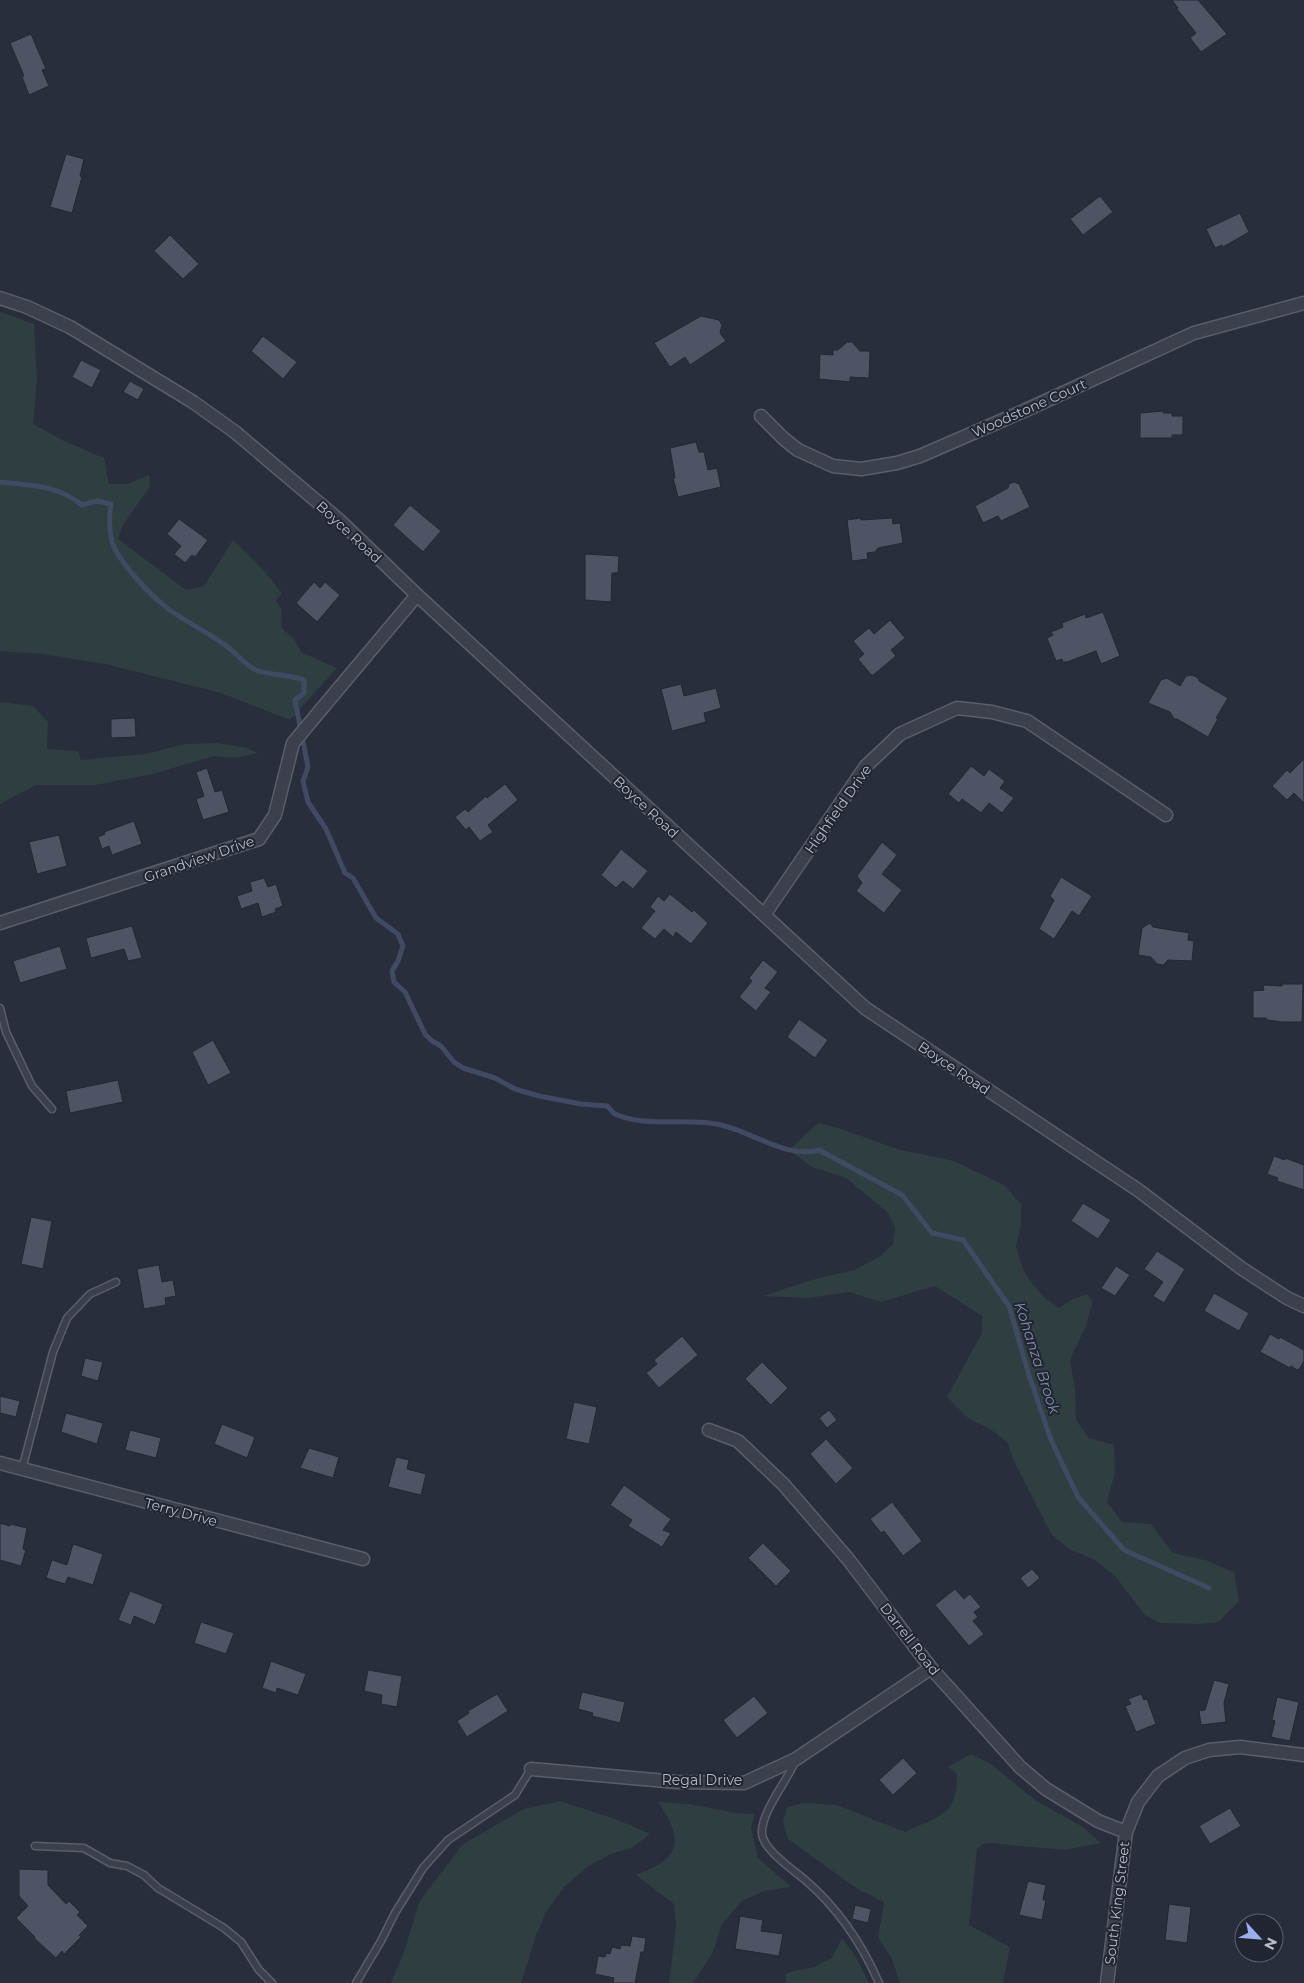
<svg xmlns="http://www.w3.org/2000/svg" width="1304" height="1983" viewBox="0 0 1304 1983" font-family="Montserrat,sans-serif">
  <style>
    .green { fill: #2e3e41 }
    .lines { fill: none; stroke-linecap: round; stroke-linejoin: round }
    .stream { stroke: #404a63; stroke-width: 5 }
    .building { fill: #4f5464; stroke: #232733 }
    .service-casing { stroke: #5a5e6a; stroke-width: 9 }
    .minor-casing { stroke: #5a5e6a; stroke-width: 15 }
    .service { stroke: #3c404c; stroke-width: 6 }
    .minor { stroke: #3c404c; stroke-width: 12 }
    .labels { text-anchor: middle; stroke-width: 4; stroke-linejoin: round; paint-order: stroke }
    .street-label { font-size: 14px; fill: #b8bcc7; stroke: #202531 }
    .water-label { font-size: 15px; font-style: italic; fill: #838eab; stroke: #202531 }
  </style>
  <rect width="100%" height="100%" fill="#282e3c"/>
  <!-- green -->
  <path class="green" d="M0,312L34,324L37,379L33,424L64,441L104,458L109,484H127L149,475L150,487L124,523L118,539L186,590L204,586L233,540L265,572L282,593L276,600L281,609L282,628L294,639L301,652L337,668L290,720L221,693L105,664L43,654L0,651Z
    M2,702L33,706L48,722L47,749L78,751L81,760L145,754L185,744L218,743L247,748L258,753L236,758L214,756L153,774L95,785H36L0,804V703Z
    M818,1123L839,1128L897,1149L954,1161L1004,1185L1021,1204V1224L1016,1246L1023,1269L1031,1282L1045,1298L1059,1308L1073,1299L1087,1294L1093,1301L1086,1326L1070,1360L1075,1389L1076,1420L1089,1438L1114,1445L1115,1473L1107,1502L1122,1522L1151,1524L1173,1553L1205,1560L1234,1572L1239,1601L1218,1622L1199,1624L1160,1623L1145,1615L1115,1576L1095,1560L1069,1549L1051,1534L1013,1459L1008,1443L990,1429L969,1419L947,1397L982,1333V1316L935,1286L881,1302L849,1292L809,1298L762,1296L819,1278L854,1270L879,1257L893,1244L895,1228L888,1213L846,1178L812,1167L789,1150Z
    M971,1754L991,1764L1035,1800L1083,1827L1101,1843L1064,1850L990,1843L983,1844L977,1849L969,1925L1010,1947L1003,1983H900L892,1959L878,1937L884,1902L856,1888L788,1839L783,1821L787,1807L803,1803L837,1805L905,1832C938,1816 958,1816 957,1774L948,1767Z
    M560,1801L616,1819L650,1834L632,1848L611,1854L587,1867L564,1887L546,1912L536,1936L521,1983H391L404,1952L419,1902L463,1844L524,1809Z
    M658,1802L689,1804L736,1813L755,1814L751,1828L758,1858L791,1887L765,1891L743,1900L722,1924L712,1954L693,1983H669L676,1926L674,1904L636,1875C644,1871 654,1868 661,1863C687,1846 670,1821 658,1802Z
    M842,1938L856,1957L869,1983H786V1973L814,1967L832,1958Z"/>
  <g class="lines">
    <!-- stream -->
    <path class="stream" d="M0,482C31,485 57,485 82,505L97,501L111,504C109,516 109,529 112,542C119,563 153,598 171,611C190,624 211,634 229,648C238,655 245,665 256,670C271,676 288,674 304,680V693L295,700L308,767L303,781L308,802L326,829L345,873L353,878L376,918L398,934L403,946L398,961L392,971L394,982L405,992L425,1034L432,1041L441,1046L454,1062L463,1068L495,1078L515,1089L539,1096L581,1104L607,1106C610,1108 612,1112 615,1114C645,1128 690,1117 721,1125C753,1132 786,1159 819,1150L902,1195L932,1233L963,1240L1009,1306L1029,1375L1051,1440L1078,1497L1124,1550L1209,1588"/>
  </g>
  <!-- building -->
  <path class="building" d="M1172,0H1198L1227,34L1201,52L1190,38L1196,33L1177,9L1178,8Z
    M31,34L46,69L42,70L49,86L29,95L22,77L24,76L10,43Z
    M66,154L84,159L80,176L82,177L72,213L50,207Z
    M1100,196L1113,212L1083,235L1070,219Z
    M1240,213L1249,232L1223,247L1222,245L1215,248L1206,229Z
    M170,235L199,264L183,279L154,251Z
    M701,316L719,320L722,325L720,333L726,341L690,365L685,357L670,367L654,343Z
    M263,336L297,362L283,379L251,351Z
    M847,342H852L860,351H870L869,378L850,377V382L819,379L820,354L833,355V350H838Z
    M81,360L101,370L92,388L72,377Z
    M130,381L144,389L138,400L123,392Z
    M1163,411V413H1172V416H1183V435H1172V438H1140V413Z
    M696,442L699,452H704L708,470L717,468L721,487L678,497L673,478H675L670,448Z
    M1014,482L1019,484L1030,507L1001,521L998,516L983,523L975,506L1008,488L1009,484Z
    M410,505L441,531L423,552L393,525Z
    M861,518V520L892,518L893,524L900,523L903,543L878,548L875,552L867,553L868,559L852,561L847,520Z
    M179,519L208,540L195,557L192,555L185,563L174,554L181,546L167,534Z
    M585,554L619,556L618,573H612L611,602L585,600Z
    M314,582L320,588L325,582L340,595L317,622L296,603Z
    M1103,612L1120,656L1101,664L1096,651L1067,662H1063L1062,659L1056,661L1047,638L1053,635L1051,632L1063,627L1062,623L1085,614L1086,618Z
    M890,620L905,638L891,650L896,656L872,676L858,659L864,654L853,641L869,628L874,634Z
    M1192,675L1198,678L1199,681L1228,698L1216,718L1218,719L1208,737L1177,719H1174L1170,712L1148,703L1161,680L1167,678L1180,686L1186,676Z
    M681,684L684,696L716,688L721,708L704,713L706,722L672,731L661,689Z
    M135,718L136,737L111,738V719Z
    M1304,759V803L1294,793L1287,800L1272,786L1287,770L1290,773Z
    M971,766L984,776L989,769L1005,781L1000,788L1014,798L1002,813L989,803L981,813L962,799L959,803L948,794Z
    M207,768L215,792L222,790L229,812L203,820L196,799L204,796L196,772Z
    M505,784L518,800L488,825L493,832L480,841L469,827L466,830L455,817L465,809L468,812L486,796L487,798Z
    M134,821L142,844L112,855L109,846L102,849L98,837L105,834L104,832Z
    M59,835L67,866L37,874L29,842Z
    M882,842L897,855L882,874L902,890L884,913L856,891L862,883L857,876Z
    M621,849L648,871L633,889L623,881L616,888L601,875Z
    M1061,877L1092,896L1079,916L1072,911L1054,939L1039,929L1054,900L1050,896Z
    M264,878L268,887L276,884L283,906L275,909L276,912L262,917L258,903L241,909L237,896L252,891L250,882Z
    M670,894L692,912L694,910L708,923L691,944L676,932L673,937L664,929L655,939L641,928L655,911L650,907L658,896L664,901Z
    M1150,923L1153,927L1189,933L1188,940L1194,941L1192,961L1168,960L1163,965L1157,964L1151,957L1138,955L1142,928Z
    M132,926L142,958L128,961L124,949L91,958L86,938Z
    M60,946L67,969L20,983L13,961Z
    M763,960L778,972L765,988L771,992L756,1011L739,997L752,981L749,978Z
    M1282,984H1303L1302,1022H1282L1267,1020L1266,1018H1253V991L1264,990L1263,985L1282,986Z
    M799,1019L828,1040L815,1058L787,1037Z
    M213,1040L231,1073L208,1085L192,1052Z
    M118,1080L123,1102L70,1113L66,1091Z
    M1274,1156L1285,1160V1158L1304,1165V1190L1277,1181L1278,1178L1267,1174Z
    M1083,1203L1111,1220L1098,1239L1071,1221Z
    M31,1217L52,1221L43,1269L21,1264Z
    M1157,1251L1185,1269L1164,1303L1153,1296L1163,1282L1144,1269Z
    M159,1265L162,1282L173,1280L176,1296L165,1298L166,1305L144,1309L137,1269Z
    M1116,1266L1130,1275L1115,1296L1101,1288Z
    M1214,1293L1249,1313L1239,1331L1204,1311Z
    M1270,1334L1279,1339L1280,1337L1304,1350V1361L1300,1368L1297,1370L1291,1366L1290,1368L1260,1352Z
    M682,1336L698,1355L659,1388L646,1373L657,1364L654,1360Z
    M85,1358L103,1362L98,1381L81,1376Z
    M762,1362L788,1388L771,1405L745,1379Z
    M0,1396L20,1401L16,1417L0,1413Z
    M574,1402L597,1407L589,1444L566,1439Z
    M829,1410L837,1420L827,1428L819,1418Z
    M66,1413L103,1423L97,1444L61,1432Z
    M222,1424L255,1437L247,1458L214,1444Z
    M130,1430L161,1438L156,1458L125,1450Z
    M826,1439L853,1468L836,1484L810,1454Z
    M309,1448L339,1457L333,1478L300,1468Z
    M396,1457L409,1460L407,1469L426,1474L421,1495L388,1487Z
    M624,1485L671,1519L663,1530L671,1533L662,1547L628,1526L632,1520L610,1505Z
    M892,1502L922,1541L903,1556L884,1531L881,1533L870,1519Z
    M0,1523L10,1526V1524L27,1528L23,1549L26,1550L21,1566L0,1560Z
    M763,1543L791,1571L776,1586L748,1558Z
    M73,1544L103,1554L93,1585L68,1577L65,1584L46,1578L52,1560L67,1565Z
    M1032,1569L1040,1578L1028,1588L1020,1578Z
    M955,1589L964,1599L970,1594L981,1607L974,1612L978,1617L973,1621L984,1634L969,1646L935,1605Z
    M130,1591L163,1604L155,1625L134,1616L131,1625L118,1620Z
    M201,1622L234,1633L226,1654L194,1643Z
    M271,1661L306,1674L298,1695L277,1688L276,1693L262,1688Z
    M368,1670L402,1676L397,1707L381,1704L382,1695L364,1691Z
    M1214,1680L1229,1684L1224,1703L1226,1722L1201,1725L1199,1711L1205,1710Z
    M582,1692L625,1702L620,1723L592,1716L593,1713L578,1709Z
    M497,1694L508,1711L467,1737L457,1721L469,1713L468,1711Z
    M1141,1694L1144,1700L1147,1699L1156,1724L1136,1732L1125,1706L1131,1704L1128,1699Z
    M754,1696L768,1713L737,1738L723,1720Z
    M1277,1697L1299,1702L1290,1741L1271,1737L1275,1721L1272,1720Z
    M903,1758L917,1773L893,1795L879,1780Z
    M1230,1808L1241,1826L1210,1844L1199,1826Z
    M19,1869L48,1870V1885L66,1904L69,1901L80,1912L77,1915L88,1926L79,1935L81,1937L64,1954L62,1951L56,1958L34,1938L35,1937L16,1918L28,1906L19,1896Z
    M1028,1881L1046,1885L1043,1900H1046L1042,1920L1019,1915Z
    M1169,1904L1191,1907L1187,1943L1165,1940Z
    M855,1905L871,1909L868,1923L852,1919Z
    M740,1916L763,1920L761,1931L783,1934L779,1956L735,1949Z
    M632,1936L646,1938L644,1952H641L635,1983H613L614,1978L595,1974L598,1956L605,1957L606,1953L610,1954L612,1947L620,1949L621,1945L630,1946Z"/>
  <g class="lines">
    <!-- service casing -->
    <g class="service-casing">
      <path id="service" d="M0,1008L6,1032L32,1086L52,1109
        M22,1469L53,1352L67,1318L90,1294L116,1282
        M796,1760C787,1781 762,1811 762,1832C761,1848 792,1869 804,1879C837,1907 862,1944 879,1983
        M35,1846L84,1848L110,1863L127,1866L144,1875L158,1888L224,1928L241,1942L259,1970L272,1983
        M356,1983L381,1941L395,1913L423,1868L448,1840L515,1795L531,1769"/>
    </g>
    <!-- minor casing -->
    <g class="minor-casing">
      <path id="minor" d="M0,298L27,307L70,327L193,402L235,432L339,520L417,595L865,1008L1138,1190L1241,1268L1287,1298L1304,1306
        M761,416L784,439L798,450L833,466L861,469L897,463L920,456L1026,410L1194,333L1304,303
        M764,915L866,766L900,734L957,708L992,712L1027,721L1166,815
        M0,923L259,839L275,815L293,743L417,595
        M709,1430L738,1441L784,1485L848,1559L931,1668L1020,1767L1046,1789L1098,1821L1126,1832
        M0,1463L363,1559
        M531,1769L677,1782L744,1783L796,1759L931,1668
        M1107,1983L1126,1832L1138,1802L1158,1776L1185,1758L1209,1750L1240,1747L1304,1755"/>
    </g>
    <!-- service -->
    <use href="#service" class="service"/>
    <!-- minor -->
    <use href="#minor" class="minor"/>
  </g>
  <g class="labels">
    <!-- street labels -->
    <g class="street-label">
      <text transform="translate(1029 408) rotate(-24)" y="5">Woodstone Court</text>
      <text transform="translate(349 532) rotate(43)" y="5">Boyce Road</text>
      <text transform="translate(646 807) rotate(43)" y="5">Boyce Road</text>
      <text transform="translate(838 809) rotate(-55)" y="5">Highfield Drive</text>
      <text transform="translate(199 859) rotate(-19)" y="5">Grandview Drive</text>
      <text transform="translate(954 1068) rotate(34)" y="5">Boyce Road</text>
      <text transform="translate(181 1512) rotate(15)" y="5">Terry Drive</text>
      <text transform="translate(910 1639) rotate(52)" y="5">Darrell Road</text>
      <text x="702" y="1785">Regal Drive</text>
      <text transform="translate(1117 1903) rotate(-83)" y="5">South King Street</text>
    </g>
    <!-- water labels -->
    <g class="water-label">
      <text transform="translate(1037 1358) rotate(72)" y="5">Kohanza Brook</text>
    </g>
  </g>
  <!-- north arrow -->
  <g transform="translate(1259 1938) rotate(116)"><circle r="24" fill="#202531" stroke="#5d616d"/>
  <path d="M0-4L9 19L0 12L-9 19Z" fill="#99aeeb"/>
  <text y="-8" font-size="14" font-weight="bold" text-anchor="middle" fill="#b8bcc7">N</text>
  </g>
</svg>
